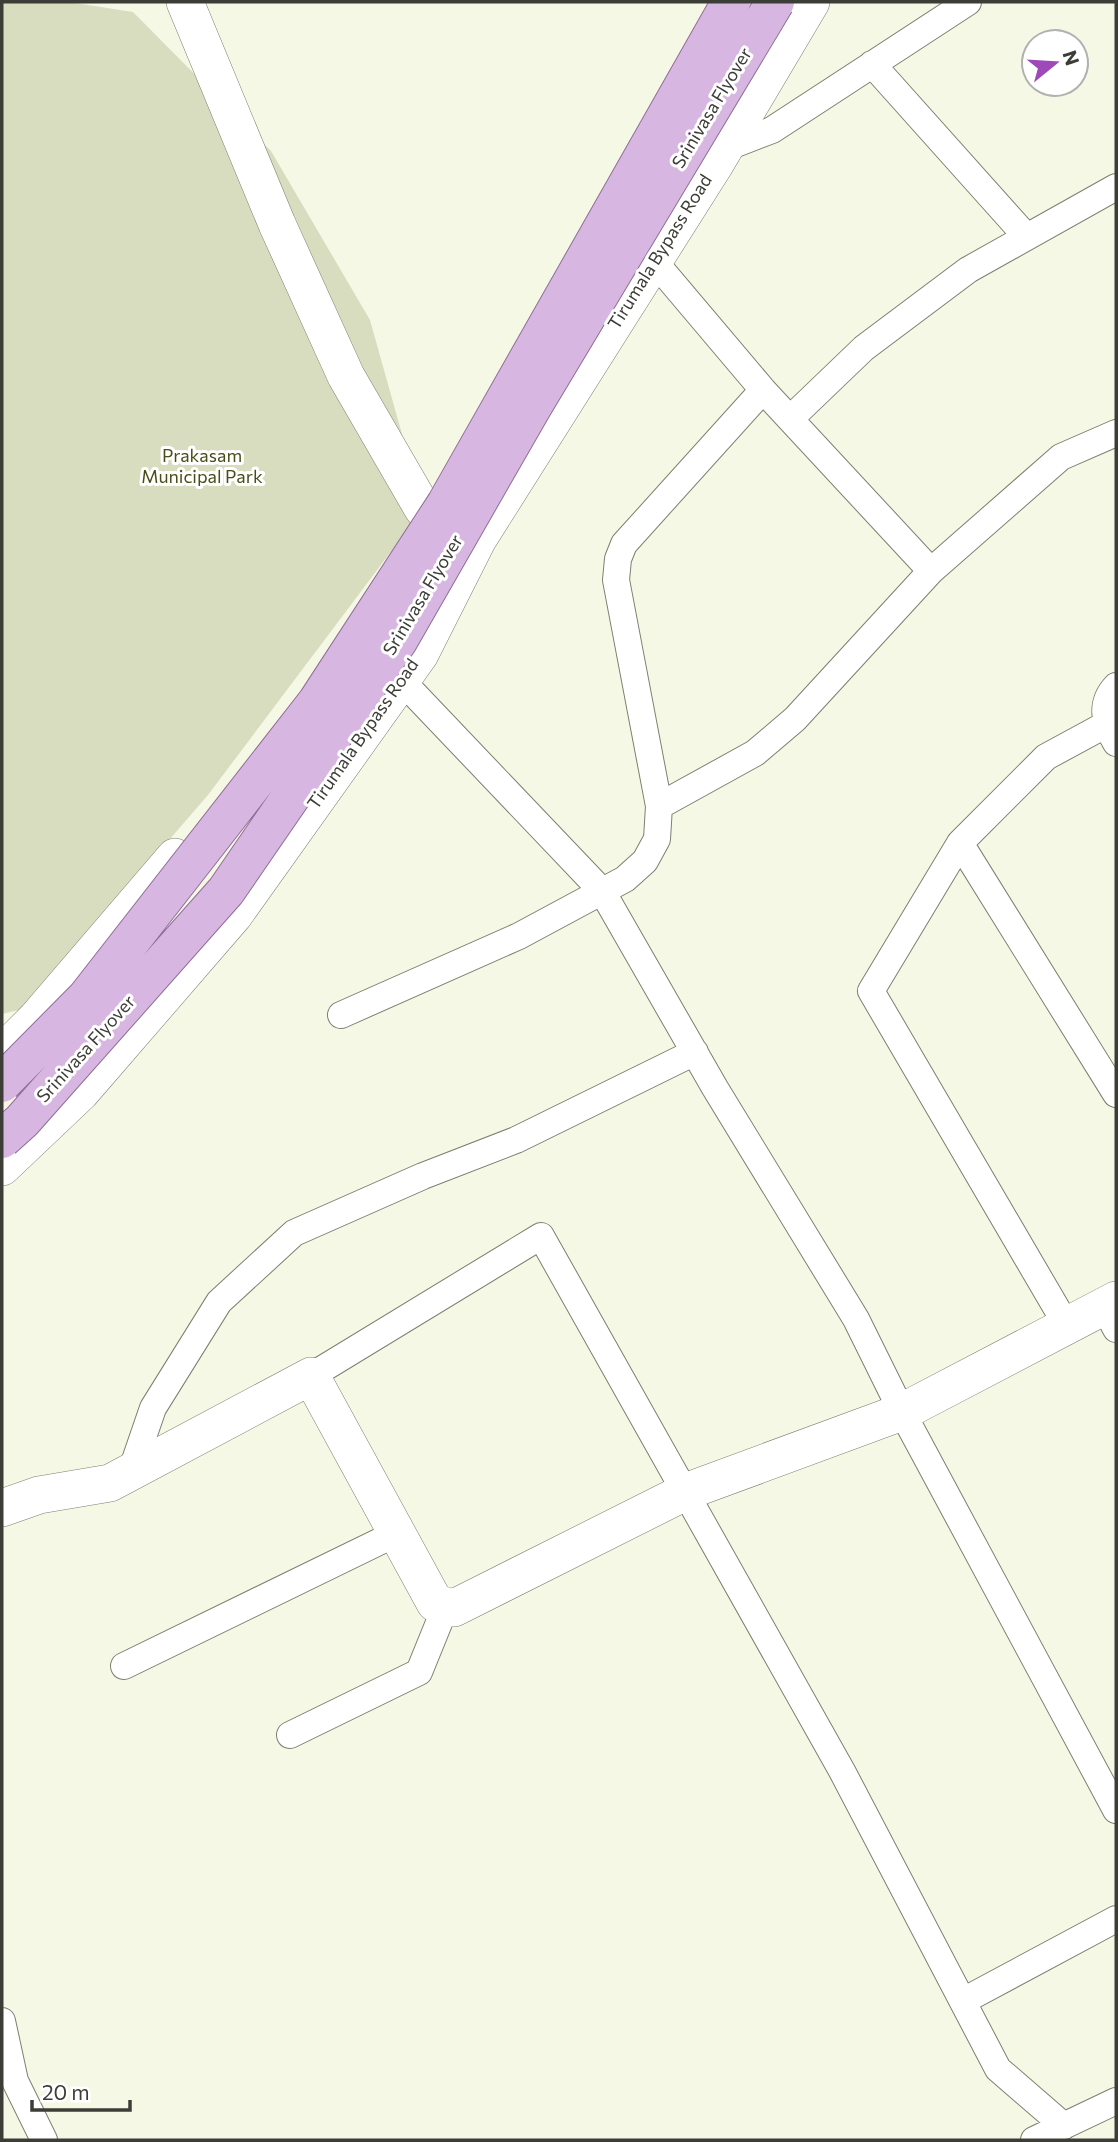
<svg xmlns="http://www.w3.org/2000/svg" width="1118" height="2142" viewBox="0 0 1118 2142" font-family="Commissioner,sans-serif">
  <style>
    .green { fill: #d9ddc0 }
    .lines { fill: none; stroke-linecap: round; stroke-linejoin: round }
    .street-casing { stroke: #7d7f6f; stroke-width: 28 }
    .secondary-casing { stroke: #7d7f6f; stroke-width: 38 }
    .street { stroke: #fff; stroke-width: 26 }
    .secondary { stroke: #fff; stroke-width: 37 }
    .primary-bridge-casing { stroke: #8f6d98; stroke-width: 40; stroke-linecap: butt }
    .primary-bridge { stroke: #d7b7e1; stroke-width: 38 }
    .labels { text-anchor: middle; stroke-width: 6; stroke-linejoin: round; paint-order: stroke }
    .street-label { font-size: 18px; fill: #3c3d36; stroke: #fff }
    .park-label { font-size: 18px; fill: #494d17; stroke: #fff }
  </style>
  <rect width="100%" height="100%" fill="#f6f8e6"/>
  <!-- green -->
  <path class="green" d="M2,2H69L133,12L271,151L370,320L423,509L208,795L23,1009L2,1014Z"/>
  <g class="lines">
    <!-- street casing -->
    <g class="street-casing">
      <path id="street" d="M872,64L1025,235
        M722,155L728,147L772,130L968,2
        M654,261L763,390L931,571L1061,457L1116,433
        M790,419L864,348L968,270L1116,187
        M401,680L602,891L715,1088L856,1319L902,1412L1116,1810
        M1116,686C1099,704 1105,725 1116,743
        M659,806L755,753L795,719L931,571
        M960,843L1116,1094
        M341,1015L519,936L625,879L645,861L657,839L659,806L616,580L618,559L624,544L763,390
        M1104,1306L1116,1329
        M1067,1326L871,991L960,843L1046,757L1105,725
        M311,1376L541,1236L842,1771L998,2069L1064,2126
        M131,1472L153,1408L219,1302L294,1233L423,1176L516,1140L695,1052
        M124,1666L397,1533
        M290,1735L419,1672L445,1608
        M963,2001L1116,1919
        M2,2021L15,2081L44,2140
        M1034,2140L1116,2101"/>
    </g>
    <!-- secondary casing -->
    <g class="secondary-casing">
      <path id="secondary" d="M185,2L277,224L346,376L423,509L464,531
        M2,1053L36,1019L175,857
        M2,1167L81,1092L234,915L420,654L478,539L715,164L811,2
        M2,1508L39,1495L110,1483L311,1376L435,1603L454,1608L685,1492L902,1412L1116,1300"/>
    </g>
    <!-- street -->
    <use href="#street" class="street"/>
    <!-- secondary -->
    <use href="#secondary" class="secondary"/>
    <!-- primary-bridge casing -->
    <g class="primary-bridge-casing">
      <path id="primary-bridge" d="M2,1083L87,997L317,702L446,504L731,2
        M2,1139L22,1121L226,891L398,641L531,409L775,2"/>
    </g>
    <!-- primary-bridge -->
    <use href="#primary-bridge" class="primary-bridge"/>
  </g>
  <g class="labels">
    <!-- street labels -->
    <g class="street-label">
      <text transform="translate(712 108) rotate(-59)" y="6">Srinivasa Flyover</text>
      <text transform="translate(660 252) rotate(-58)" y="6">Tirumala Bypass Road</text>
      <text transform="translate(423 595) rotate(-59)" y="6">Srinivasa Flyover</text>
      <text transform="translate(363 734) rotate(-55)" y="6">Tirumala Bypass Road</text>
      <text transform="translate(86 1049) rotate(-48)" y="6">Srinivasa Flyover</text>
    </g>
    <!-- park labels -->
    <g class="park-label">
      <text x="202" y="462">Prakasam<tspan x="202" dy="21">Municipal Park</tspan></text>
    </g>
  </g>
  <!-- border -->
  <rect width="1118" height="2142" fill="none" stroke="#3c3d36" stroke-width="7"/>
  <!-- north arrow -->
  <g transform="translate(1055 63) rotate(72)"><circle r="33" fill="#ffffff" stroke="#b1b1af" stroke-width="2"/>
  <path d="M0-5L12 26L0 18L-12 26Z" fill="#9d49b7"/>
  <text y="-10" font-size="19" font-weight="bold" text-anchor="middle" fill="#3c3d36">N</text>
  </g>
  <!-- scale -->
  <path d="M32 2100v10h98v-10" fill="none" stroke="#3c3d36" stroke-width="3.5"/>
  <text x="42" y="2100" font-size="21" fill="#3c3d36" stroke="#ffffff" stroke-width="5" paint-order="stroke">20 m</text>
</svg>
